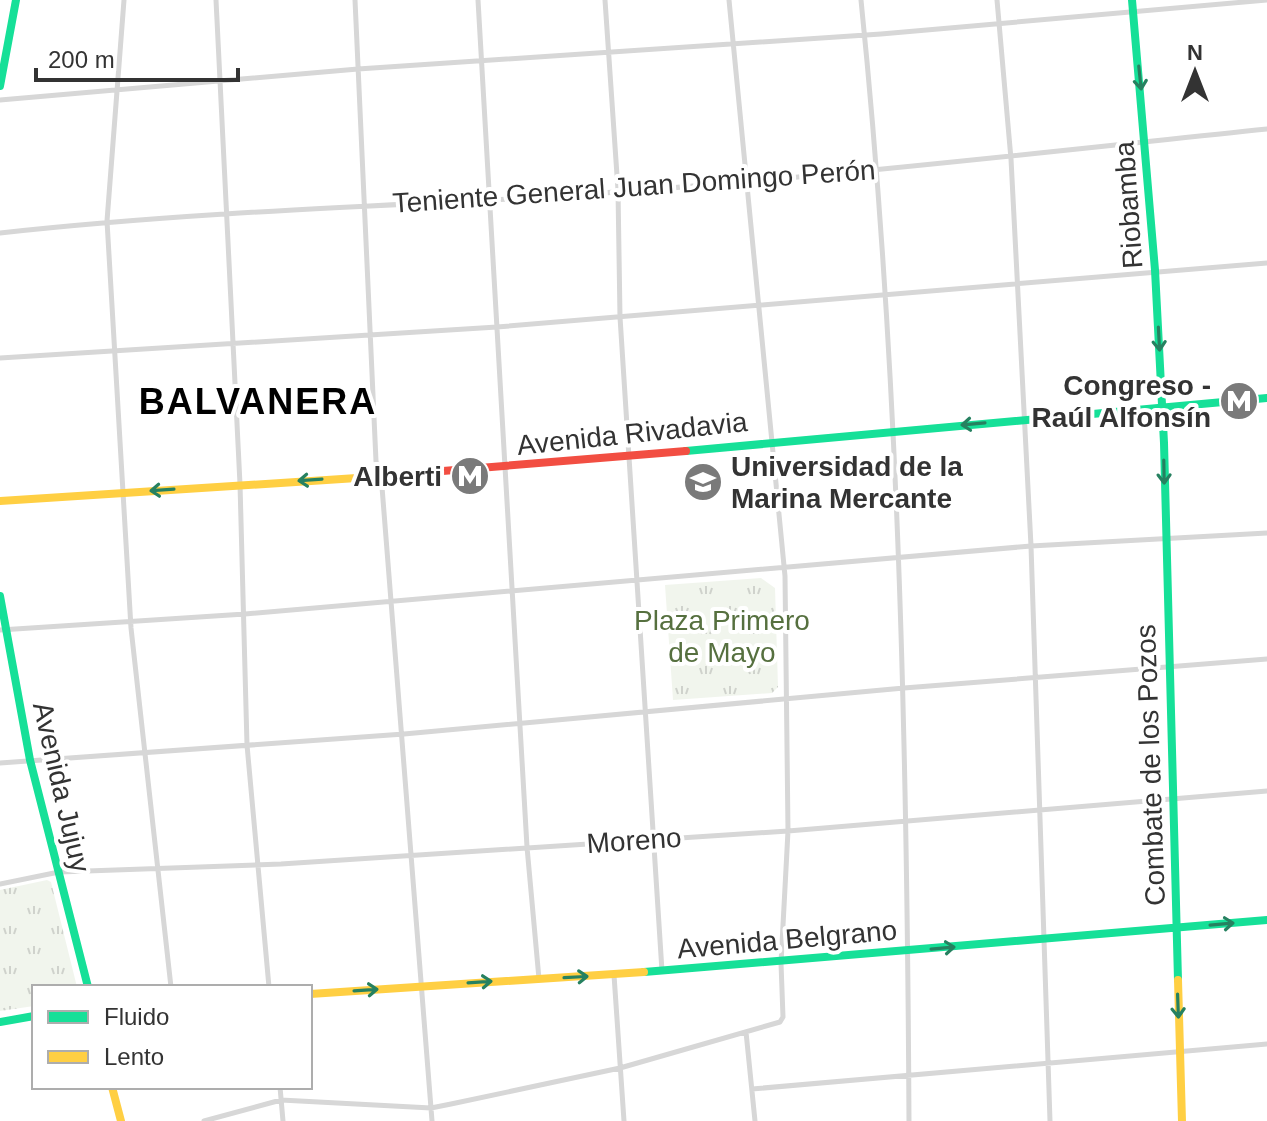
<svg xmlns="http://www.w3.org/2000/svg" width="1267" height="1121" viewBox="0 0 1267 1121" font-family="Arial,sans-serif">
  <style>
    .park { fill: url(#park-tufts) }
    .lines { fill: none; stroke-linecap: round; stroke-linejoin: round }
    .street { stroke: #d7d7d7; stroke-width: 5 }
    .fast { stroke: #16e098; stroke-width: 8 }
    .slow { stroke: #ffcf43; stroke-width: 8 }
    .jam { stroke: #f24e42; stroke-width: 8 }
    .oneway { stroke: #268160 }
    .labels { text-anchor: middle; stroke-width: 8; stroke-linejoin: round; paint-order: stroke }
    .street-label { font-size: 28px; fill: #333; stroke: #fff }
    .poi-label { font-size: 28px; font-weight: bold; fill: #333; stroke: #fff; text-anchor: end }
    .park-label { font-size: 28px; fill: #56703f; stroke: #fff }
    .district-label { font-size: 36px; font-weight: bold; letter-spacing: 2px; fill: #000; stroke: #fff }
  </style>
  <defs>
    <pattern id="park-tufts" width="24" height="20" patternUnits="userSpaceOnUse" patternTransform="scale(2)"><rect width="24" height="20" fill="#f1f5ed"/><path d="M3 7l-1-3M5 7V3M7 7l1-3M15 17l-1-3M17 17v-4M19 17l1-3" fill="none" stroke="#cfd2cc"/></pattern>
  </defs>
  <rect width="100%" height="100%" fill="#fff"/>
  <!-- park -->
  <path class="park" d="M761,578L775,588L778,687L772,693L673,700L665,585Z
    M47,880L51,882L77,987H34V1006L0,1011V890Z"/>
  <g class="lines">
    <!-- street -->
    <path class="street" d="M124,0L107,221L131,628L171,987
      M216,0L240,484L247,745L269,987
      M355,0L376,461L382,487L432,1121
      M478,0L527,847L539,979
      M605,0L618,190L620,317L662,971
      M861,0C899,372 907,747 909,1121
      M997,0L1011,159L1031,546L1050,1121
      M0,100L358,69L881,34L1267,0
      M0,233C163,215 327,208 491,200C750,186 1009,156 1267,129
      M0,358L497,327L1267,263
      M0,630L245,614L1031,546L1267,533
      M0,763L404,734L904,688L1267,659
      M0,884L59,872L281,864L788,831L1267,791
      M614,975L624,1121
      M746,1032L755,1121
      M280,1087L283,1121
      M752,1089L1267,1044
      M204,1121L281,1100L431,1108L451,1104L620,1068L780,1022L783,1017L781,963L788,831L785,576L729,0"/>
    <!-- fast -->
    <path class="fast" d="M1132,0L1155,270L1164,443L1178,980
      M0,86L16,0
      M686,451L1267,398
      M0,596L30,760L88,987
      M644,972L1267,920
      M0,1022L34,1016"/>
    <!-- slow -->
    <path class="slow" d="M0,501L357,478
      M1178,980L1182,1121
      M310,994L644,972
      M112,1087L121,1121"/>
    <!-- jam -->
    <path class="jam" d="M357,478L686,451"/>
  </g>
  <!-- one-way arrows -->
  <defs><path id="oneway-shaft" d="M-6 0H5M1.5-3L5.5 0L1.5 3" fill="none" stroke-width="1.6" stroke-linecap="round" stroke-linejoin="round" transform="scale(2)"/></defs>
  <g class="oneway">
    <use href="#oneway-shaft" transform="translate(1140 78) rotate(84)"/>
    <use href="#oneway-shaft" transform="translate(1159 339) rotate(87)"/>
    <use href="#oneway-shaft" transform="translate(973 424) rotate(175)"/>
    <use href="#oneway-shaft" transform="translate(1164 472) rotate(89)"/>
    <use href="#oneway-shaft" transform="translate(310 480) rotate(176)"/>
    <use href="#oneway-shaft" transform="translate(162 490) rotate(176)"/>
    <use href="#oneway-shaft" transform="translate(1222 924) rotate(-5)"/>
    <use href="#oneway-shaft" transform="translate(943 948) rotate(-5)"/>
    <use href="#oneway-shaft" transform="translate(576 977) rotate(-3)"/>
    <use href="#oneway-shaft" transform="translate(480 982) rotate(-4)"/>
    <use href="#oneway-shaft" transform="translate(366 990) rotate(-4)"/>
    <use href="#oneway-shaft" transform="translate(1178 1006) rotate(88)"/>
  </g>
  <!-- icons -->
  <defs>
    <g id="metro-disc" transform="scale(2)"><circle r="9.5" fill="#7a7a7a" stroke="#fff"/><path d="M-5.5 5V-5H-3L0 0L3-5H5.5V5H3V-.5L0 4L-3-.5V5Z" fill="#fff"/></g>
    <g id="university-disc" transform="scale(2)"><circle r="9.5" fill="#7a7a7a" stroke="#fff"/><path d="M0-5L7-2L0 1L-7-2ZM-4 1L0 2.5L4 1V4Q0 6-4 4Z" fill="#fff"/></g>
  </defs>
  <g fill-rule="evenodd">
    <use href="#metro-disc" x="1239" y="401"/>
    <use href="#metro-disc" x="470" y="476"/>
    <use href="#university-disc" x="703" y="482"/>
  </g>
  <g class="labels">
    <!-- street labels -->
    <g class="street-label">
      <text transform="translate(634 186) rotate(-4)" y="10">Teniente General Juan Domingo Perón</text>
      <text transform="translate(1128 205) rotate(-94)" y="10">Riobamba</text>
      <text transform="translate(632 433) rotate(-6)" y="10">Avenida Rivadavia</text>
      <text transform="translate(1150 765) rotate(-92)" y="10">Combate de los Pozos</text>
      <text transform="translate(62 787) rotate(77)" y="10">Avenida Jujuy</text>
      <text transform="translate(634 840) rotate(-4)" y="10">Moreno</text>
      <text transform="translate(787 939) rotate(-5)" y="10">Avenida Belgrano</text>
    </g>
    <!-- poi labels -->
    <g class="poi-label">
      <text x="1211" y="395">Congreso -<tspan x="1211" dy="32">Raúl Alfonsín</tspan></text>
      <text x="731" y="476" text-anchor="start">Universidad de la<tspan x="731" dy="32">Marina Mercante</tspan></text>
      <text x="442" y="486">Alberti</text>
    </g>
    <!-- park labels -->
    <g class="park-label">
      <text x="722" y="630">Plaza Primero<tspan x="722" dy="32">de Mayo</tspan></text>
    </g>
    <!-- district labels -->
    <g class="district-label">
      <text x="258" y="414">BALVANERA</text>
    </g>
  </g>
  <!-- legend -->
  <rect x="32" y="985" width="280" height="104" fill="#ffffff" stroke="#adadad" stroke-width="2"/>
  <rect x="48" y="1011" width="40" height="12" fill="#16e098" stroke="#adadad" stroke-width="2"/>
  <text x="104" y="1025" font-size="24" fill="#333333">Fluido</text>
  <rect x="48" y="1051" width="40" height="12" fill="#ffcf43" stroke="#adadad" stroke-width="2"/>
  <text x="104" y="1065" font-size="24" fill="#333333">Lento</text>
  <!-- north arrow -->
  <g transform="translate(1195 72)" stroke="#ffffff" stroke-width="6" paint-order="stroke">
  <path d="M0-6L14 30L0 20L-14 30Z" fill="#333333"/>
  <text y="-12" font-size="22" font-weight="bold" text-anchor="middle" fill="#333333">N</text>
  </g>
  <!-- scale -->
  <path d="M36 68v12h202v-12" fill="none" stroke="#333333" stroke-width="4"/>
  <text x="48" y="68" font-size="24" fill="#333333" stroke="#ffffff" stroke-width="6" paint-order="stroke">200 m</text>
</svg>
